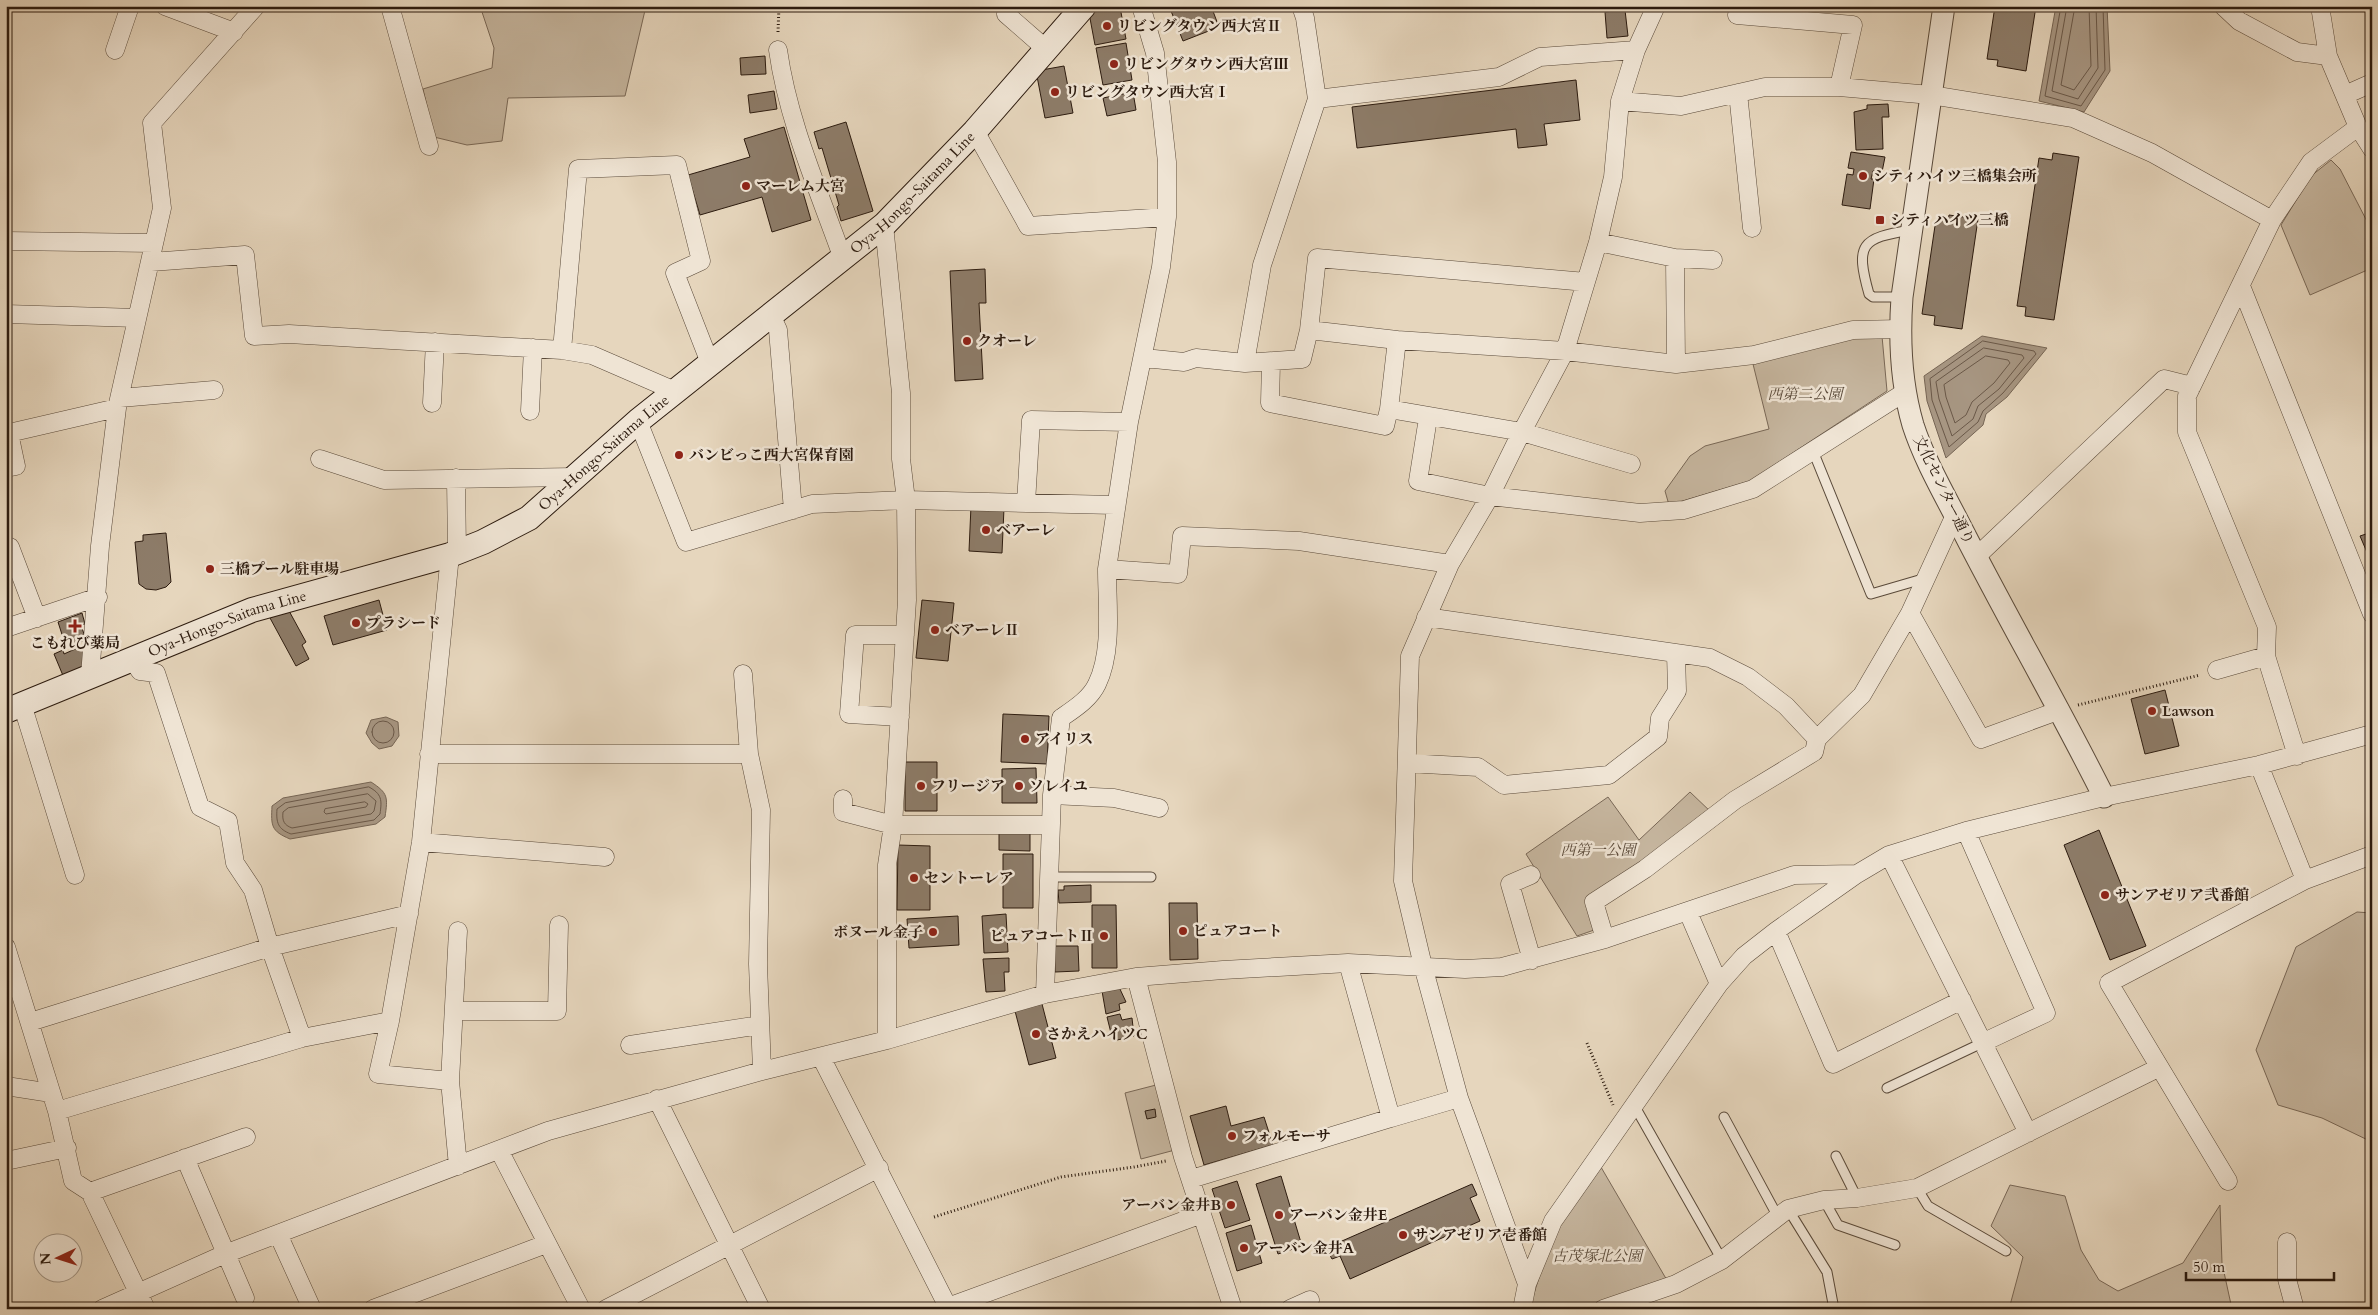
<svg xmlns="http://www.w3.org/2000/svg" width="2378" height="1315" viewBox="0 0 2378 1315" font-family="Cardo,'Noto Serif JP',serif">
  <style>
    .green { fill: #c6b69f; stroke: #796857 }
    .water { fill: #a79682; stroke: #766554 }
    .lines { fill: none; stroke-linecap: round; stroke-linejoin: round }
    .shore { stroke: #6a5848; stroke-width: 1 }
    .building { fill: #8d7c69; stroke: #2c1b0f }
    .service-casing { stroke: #5a4a3a; stroke-width: 11 }
    .minor-casing { stroke: #5a4a3a; stroke-width: 19 }
    .tertiary-casing { stroke: #5a4a3a; stroke-width: 23 }
    .secondary-casing { stroke: #2c1b0f; stroke-width: 26 }
    .path { stroke: #2c1b0f; stroke-width: 3; stroke-dasharray: 1 2.5; stroke-linecap: butt }
    .service { stroke: #efe4d4; stroke-width: 9 }
    .minor { stroke: #efe4d4; stroke-width: 18 }
    .tertiary { stroke: #efe4d4; stroke-width: 21 }
    .secondary { stroke: #efe4d4; stroke-width: 24 }
    .poi-dot { fill: #8f2418; stroke: #efe4d4; stroke-width: 2 }
    .labels { text-anchor: middle; stroke-width: 5; stroke-linejoin: round; paint-order: stroke }
    .poi-label { font-size: 15px; font-weight: bold; fill: #2c1b0f; stroke: #efe4d4; text-anchor: start }
    .street-label { font-size: 15px; fill: #2c1b0f; stroke: #efe4d4 }
    .park-label { font-size: 15px; font-style: italic; fill: #5a4a3a; stroke: #efe4d4 }
  </style>
  <rect width="100%" height="100%" fill="#e6d6bd"/>
  <filter id="stains"><feTurbulence type="fractalNoise" baseFrequency=".004" numOctaves="4"/><feColorMatrix values="0 0 0 0 .2 0 0 0 0 .09 0 0 0 0 .02 0 0 0 .5 -.17"/></filter>
  <radialGradient id="worn" r=".72"><stop offset=".6" stop-color="#630" stop-opacity="0"/><stop offset="1" stop-color="#630" stop-opacity=".3"/></radialGradient>
  <!-- green -->
  <path class="green" d="M480,6H646L625,96L508,98L502,141L467,145L434,137L423,89L492,68L494,48Z
    M2331,160L2340,169L2372,231V268L2310,295L2281,225L2311,176Z
    M1856,336H1882L1887,391L1750,481L1669,505L1665,491L1690,456L1705,446L1769,429L1753,364Z
    M1690,792L1712,813L1590,901L1597,929L1577,936L1526,854L1608,797L1639,840Z
    M2357,912L2372,913V1142L2322,1118L2278,1105L2256,1050L2296,947Z
    M1156,1085L1175,1150L1141,1159L1125,1093Z
    M1598,1162L1668,1282L1591,1309H1529L1557,1222Z
    M2010,1185L2065,1196L2081,1250L2099,1280L2118,1291L2183,1263L2220,1205L2222,1263L2232,1309H2009L2023,1257L1991,1226Z"/>
  <!-- water -->
  <path class="water" d="M2056,6H2107L2110,71L2084,112L2039,101Z
    M1982,336L2047,348L2007,397L1986,414L1983,425L1946,458L1927,401L1924,376Z
    M386,717L398,722L399,736L392,746L379,749L372,743L366,733L371,720Z
    M371,782C388,793 388,797 385,817L376,824L290,839C271,831 271,826 272,806L283,798Z"/>
  <g class="lines">
    <!-- shore -->
    <path class="shore" d="M2061,6L2045,96L2081,106L2105,70L2103,6
      M2067,6L2052,91L2078,99L2098,68L2096,6
      M2075,6L2061,85L2074,90L2091,66L2089,6
      M1983,341L2034,351L2036,354L2003,393L1983,411L1978,422L1949,447L1932,400L1930,379Z
      M1984,348L2022,355L2024,358L1999,389L1978,406L1973,419L1952,436L1939,399L1936,382Z
      M1986,356L2008,360L2010,363L1994,383L1972,402L1966,415L1955,423L1946,397L1944,385Z
      M372 732a11 11 0 1 1 22 0a11 11 0 1 1-22 0Z
      M369,787C382,794 382,800 380,814L374,820L291,834C278,829 276,823 277,809L285,803Z
      M368,794L376,801L374,811L371,814L292,828C284,825 282,821 283,812L288,808Z
      M365,802L368,804L366,807L326,814L324,812L325,809Z"/>
  </g>
  <!-- building -->
  <path class="building" d="M1169,6H1211L1219,27L1183,41Z
    M1995,6H2036L2026,71L1997,66L1998,60L1987,59Z
    M1120,7L1126,39L1095,45L1089,13Z
    M1625,10L1628,36L1607,38L1605,12Z
    M1126,43L1132,80L1103,85L1096,48Z
    M765,56L766,74L741,75L740,58Z
    M1064,66L1073,113L1045,118L1036,71Z
    M1576,80L1580,120L1544,124L1547,145L1518,148L1516,129L1357,148L1352,107Z
    M774,91L777,109L750,113L748,95Z
    M1133,92L1136,110L1107,116L1103,98Z
    M1888,104L1889,117H1882L1883,149L1856,150L1854,112L1867,109V105Z
    M846,122L873,211L841,221L837,207L839,205L822,148L819,149L814,132Z
    M784,127L811,220L772,232L762,197L700,215L688,175L750,157L744,139Z
    M1851,152L1885,157L1882,172L1873,171L1871,179H1874L1870,209L1842,205L1847,174L1853,175L1854,169L1848,168Z
    M2053,153L2079,157L2054,320L2025,316L2026,307L2017,306L2039,158L2052,160Z
    M1949,215L1978,219L1962,329L1934,325L1935,316L1922,314L1936,219L1948,221Z
    M985,269L986,303H979L983,379L955,381L950,271Z
    M971,506L1004,508L1002,553L969,551Z
    M2372,532V564L2360,536Z
    M166,533L171,582L166,587L156,590L146,589L139,584L135,542L143,541V535Z
    M379,600L387,630L333,645L324,616Z
    M922,600L954,603L948,661L916,658Z
    M288,609L306,642L302,645L309,659L296,666L270,618Z
    M82,613L85,624L81,625L86,640L66,647L58,622Z
    M82,646L85,653L86,670L64,678L54,654L63,650L64,654Z
    M2165,690L2179,746L2145,754L2131,699Z
    M1003,714L1049,716L1047,764L1001,762Z
    M905,762H937V811H905Z
    M1036,768L1037,803H1002V769Z
    M2099,830L2146,946L2110,960L2064,845Z
    M999,831L1030,832V851L999,850Z
    M898,845L930,846V910H897Z
    M1003,854H1033V908H1003Z
    M1091,885V902L1059,903L1058,890H1064V886Z
    M1169,903H1197L1198,959L1170,960Z
    M1092,905H1116L1117,968H1092Z
    M1006,914L1008,952L984,953L982,916Z
    M958,916L959,945L909,948L907,919Z
    M1054,946H1078L1079,971L1055,972Z
    M1009,958V972H1004L1005,991L986,992L983,959Z
    M1119,987L1126,1002L1119,1004L1120,1010L1106,1014L1102,991Z
    M1042,1004L1056,1058L1029,1065L1015,1011Z
    M1120,1014L1122,1020L1132,1018L1134,1036L1113,1041L1107,1017Z
    M1226,1106L1231,1126L1264,1117L1273,1145L1204,1165L1190,1116Z
    M1155,1109L1156,1117L1147,1119L1145,1111Z
    M1281,1176L1302,1246L1278,1254L1256,1184Z
    M1237,1181L1250,1220L1225,1228L1212,1189Z
    M1472,1184L1477,1195L1470,1198L1480,1221L1350,1279L1340,1256L1332,1259L1326,1248Z
    M1251,1225L1262,1263L1237,1271L1226,1233Z"/>
  <g class="lines">
    <!-- service casing -->
    <g class="service-casing">
      <path id="service" d="M1902,297H1873L1869,294C1855,244 1861,238 1911,230
        M1813,451L1871,594L1926,578
        M1048,877H1151
        M1887,1088L1982,1043
        M1634,1105L1722,1260
        M1724,1117L1778,1217
        M1836,1156L1857,1198
        M1917,1188L1928,1206L2006,1251
        M1824,1200L1838,1225L1895,1245
        M1788,1209L1827,1272L1834,1309"/>
    </g>
    <!-- minor casing -->
    <g class="minor-casing">
      <path id="minor" d="M165,6L234,32
        M390,6L429,146
        M1008,6L1006,14L1046,49
        M1301,6L1305,18L1317,99
        M1740,6L1737,15L1853,25L1839,87
        M2223,6L2239,21L2297,52L2328,56L2358,127L2372,149
        M2320,6L2328,56
        M115,50L130,6
        M778,50C788,122 819,191 843,259
        M1738,93L1752,228
        M2345,95L2372,83
        M1620,101L1681,106L1765,87H1839L1931,95L2073,118L2152,153L2272,220
        M975,131L1028,226L1167,217
        M884,225L901,393V459L906,500L907,600L893,825L887,865V1040
        M6,241L154,243
        M1598,242L1675,258L1713,260
        M1675,258L1676,364
        M151,262L245,255L254,336L289,334L562,350L592,355L675,391
        M2241,286L2372,614
        M6,314L137,318
        M771,315L778,330L793,510
        M1309,330L1317,258L1586,282
        M562,350L578,169L677,165L701,261L675,273L710,363
        M1144,358L1184,362L1196,358L1245,363L1302,359L1309,330L1397,340L1565,351L1676,364L1754,355L1853,330L1900,329
        M1271,362L1270,403L1385,426L1389,409L1522,432L1631,464
        M1245,363L1262,265L1317,99L1499,77L1540,57L1636,50
        M120,398L214,390
        M432,403L435,342
        M1389,409L1397,340
        M530,411L533,348
        M1428,418L1418,481L1490,496L1640,513L1684,510L1753,489L1905,392
        M638,421L686,542L812,504L906,500L1115,505
        M320,459L384,480L575,477
        M6,468L16,466L9,433L117,408
        M456,478L457,553
        M1026,503L1031,420L1129,422
        M6,549L10,547L37,618
        M1976,557L2164,379L2192,386
        M1107,569L1129,422L1161,267L1167,217V162L1155,53L1141,6
        M1910,613L1981,739L2060,710
        M1426,617L1710,658L1748,677L1786,706L1817,739L1862,695L1910,613L1955,515
        M6,628L98,597
        M132,659L140,671L156,673L200,807L228,821L235,863L253,890L270,947L302,1038
        M2217,670L2266,656
        M743,674L749,754L761,810L758,964L762,1071
        M90,676L100,546L117,408L162,208L152,123L256,6
        M22,704L75,875
        M900,717L849,714L855,635H905
        M429,754H749
        M2297,756L2266,656L2267,627L2187,432V396L2272,220L2311,162L2358,127
        M1407,763L1478,767L1504,785L1609,775L1658,737L1660,718L1677,691L1676,653
        M2259,765L2305,880
        M1052,795L1114,798L1159,808
        M843,799V812L893,825H1051
        M1966,831L2046,1013L1982,1043
        M421,842L605,857
        M1889,855L2028,1133
        M1531,875L1510,884L1532,960
        M1688,912L1719,984
        M458,931L450,1081L458,1166
        M1776,931L1833,1064L1962,1000
        M1605,939L1594,902L1645,869L1735,800L1814,752L1817,739
        M6,947L57,1111L73,1181L90,1192L146,1309
        M1348,963L1391,1118L1459,1098
        M1136,977L1183,1157L1233,1309
        M1045,994L1052,795L1061,718C1074,709 1090,699 1097,684C1113,651 1107,605 1107,569L1178,574L1182,536L1299,541L1450,564
        M454,1011H557L559,925
        M30,1022L270,947L409,914
        M630,1045L760,1025
        M821,1057L949,1309
        M450,1081L378,1074L390,1021L421,842L450,555
        M6,1086L51,1093
        M657,1099L761,1309
        M57,1111L302,1038L390,1021
        M499,1150L581,1309
        M185,1158L245,1298
        M6,1161L67,1148
        M1191,1179L1391,1118
        M2228,1181L2109,983L2305,880L2372,855
        M90,1192L246,1137
        M278,1234L312,1309
        M2287,1242V1279L2295,1309
        M1527,1284L1459,1098L1423,966L1403,881L1410,656L1450,564L1490,496L1517,441L1565,351L1598,242L1613,177L1620,101L1636,50L1656,6
        M948,1307L1202,1214
        M102,1309L225,1254L548,1131L762,1071L887,1040L1045,994L1136,977L1223,970L1348,963L1465,969L1502,967L1605,939L1794,875L1857,874
        M373,1309L546,1244
        M606,1309L879,1168
        M1290,1309L1310,1300
        M1522,1309L1527,1284L1553,1221L1719,984L1744,956L1776,931L1857,874L1889,855L1966,831L2104,797L2259,765L2372,734
        M1603,1309L1676,1284L1722,1260L1788,1209L1824,1200L1857,1198L1917,1188L2158,1068"/>
    </g>
    <!-- tertiary casing -->
    <g class="tertiary-casing">
      <path id="tertiary" d="M1944,6L1902,297C1899,340 1901,384 1913,425C1925,462 1946,497 1963,531C2009,621 2059,707 2104,797"/>
    </g>
    <!-- secondary casing -->
    <g class="secondary-casing">
      <g id="secondary">
        <path id="s1" d="M6,711L252,610L450,555L483,542L529,518L638,421L884,225L975,131L1084,6"/>
      </g>
    </g>
    <!-- path -->
    <path class="path" d="M778,32L779,6
      M2078,705L2200,675
      M1587,1043L1613,1105
      M934,1217L1061,1177L1134,1167L1166,1161"/>
    <!-- service -->
    <use href="#service" class="service"/>
    <!-- minor -->
    <use href="#minor" class="minor"/>
    <!-- tertiary -->
    <use href="#tertiary" class="tertiary"/>
    <!-- secondary -->
    <use href="#secondary" class="secondary"/>
  </g>
  <!-- markers -->
  <g class="poi-dot">
    <circle cx="1107" cy="26" r="5"/>
    <circle cx="1114" cy="64" r="5"/>
    <circle cx="1055" cy="92" r="5"/>
    <circle cx="1863" cy="176" r="5"/>
    <circle cx="746" cy="186" r="5"/>
    <rect x="1875" y="215" width="10" height="10" rx="2.5"/>
    <circle cx="967" cy="341" r="5"/>
    <circle cx="679" cy="455" r="5"/>
    <circle cx="986" cy="530" r="5"/>
    <circle cx="210" cy="569" r="5"/>
    <circle cx="356" cy="623" r="5"/>
    <path d="M72.5 618.5h5v5h5v5h-5v5h-5v-5h-5v-5h5z"/>
    <circle cx="935" cy="630" r="5"/>
    <circle cx="2152" cy="711" r="5"/>
    <circle cx="1025" cy="739" r="5"/>
    <circle cx="921" cy="786" r="5"/>
    <circle cx="1019" cy="786" r="5"/>
    <circle cx="914" cy="878" r="5"/>
    <circle cx="2105" cy="895" r="5"/>
    <circle cx="1183" cy="931" r="5"/>
    <circle cx="933" cy="932" r="5"/>
    <circle cx="1104" cy="936" r="5"/>
    <circle cx="1036" cy="1034" r="5"/>
    <circle cx="1232" cy="1136" r="5"/>
    <circle cx="1231" cy="1205" r="5"/>
    <circle cx="1279" cy="1215" r="5"/>
    <circle cx="1403" cy="1235" r="5"/>
    <circle cx="1244" cy="1248" r="5"/>
  </g>
  <g class="labels">
    <!-- poi labels -->
    <g class="poi-label">
      <text x="1117" y="31">リビングタウン西大宮Ⅱ</text>
      <text x="1124" y="69">リビングタウン西大宮Ⅲ</text>
      <text x="1065" y="97">リビングタウン西大宮Ⅰ</text>
      <text x="1873" y="181">シティハイツ三橋集会所</text>
      <text x="756" y="191">マーレム大宮</text>
      <text x="1890" y="225">シティハイツ三橋</text>
      <text x="977" y="346">クオーレ</text>
      <text x="689" y="460">バンビっこ西大宮保育園</text>
      <text x="996" y="535">ベアーレ</text>
      <text x="220" y="574">三橋プール駐車場</text>
      <text x="366" y="628">プラシード</text>
      <text x="945" y="635">ベアーレⅡ</text>
      <text x="75" y="648" text-anchor="middle">こもれび薬局</text>
      <text x="2162" y="716">Lawson</text>
      <text x="1035" y="744">アイリス</text>
      <text x="931" y="791">フリージア</text>
      <text x="1029" y="791">ソレイユ</text>
      <text x="924" y="883">セントーレア</text>
      <text x="2115" y="900">サンアゼリア弐番館</text>
      <text x="1193" y="936">ピュアコート</text>
      <text x="923" y="937" text-anchor="end">ボヌール金子</text>
      <text x="1094" y="941" text-anchor="end">ピュアコートⅡ</text>
      <text x="1046" y="1039">さかえハイツC</text>
      <text x="1242" y="1141">フォルモーサ</text>
      <text x="1221" y="1210" text-anchor="end">アーバン金井B</text>
      <text x="1289" y="1220">アーバン金井E</text>
      <text x="1413" y="1240">サンアゼリア壱番館</text>
      <text x="1254" y="1253">アーバン金井A</text>
    </g>
    <!-- street labels -->
    <g class="street-label">
      <text dy="5" stroke="none"><textPath href="#s1" startOffset="1062">Oya-Hongo-Saitama Line</textPath></text>
      <text dy="5" stroke="none"><textPath href="#s1" startOffset="658">Oya-Hongo-Saitama Line</textPath></text>
      <text transform="translate(1944 490) rotate(64)" y="5">文化センター通り</text>
      <text dy="5" stroke="none"><textPath href="#s1" startOffset="238">Oya-Hongo-Saitama Line</textPath></text>
    </g>
    <!-- park labels -->
    <g class="park-label">
      <text x="1805" y="399">西第二公園</text>
      <text x="1598" y="855">西第一公園</text>
      <text x="1597" y="1261">古茂塚北公園</text>
    </g>
  </g>
  <!-- margin -->
  <rect width="2378" height="1315" fill="none" stroke="#e6d6bd" stroke-width="25"/>
  <rect x="8" y="8" width="2363" height="1300" fill="none" stroke="#2c1b0f" stroke-width="2.5"/>
  <rect x="12" y="12" width="2353" height="1290" fill="none" stroke="#2c1b0f"/>
  <!-- north arrow -->
  <g transform="translate(58 1258) rotate(266)"><circle r="24" fill="#efe4d4" stroke="#a19485"/>
  <path d="M0-4L9 19L0 12L-9 19Z" fill="#8f2418"/>
  <text y="-8" font-size="14" font-weight="bold" text-anchor="middle" fill="#2c1b0f">N</text>
  </g>
  <!-- scale -->
  <path d="M2186 1272v8h148v-8" fill="none" stroke="#2c1b0f" stroke-width="2.5"/>
  <text x="2193" y="1272" font-size="15" fill="#2c1b0f" stroke="#efe4d4" stroke-width="4" paint-order="stroke">50 m</text>
  <rect width="100%" height="100%" filter="url(#stains)"/>
  <rect width="100%" height="100%" fill="url(#worn)"/>
</svg>
